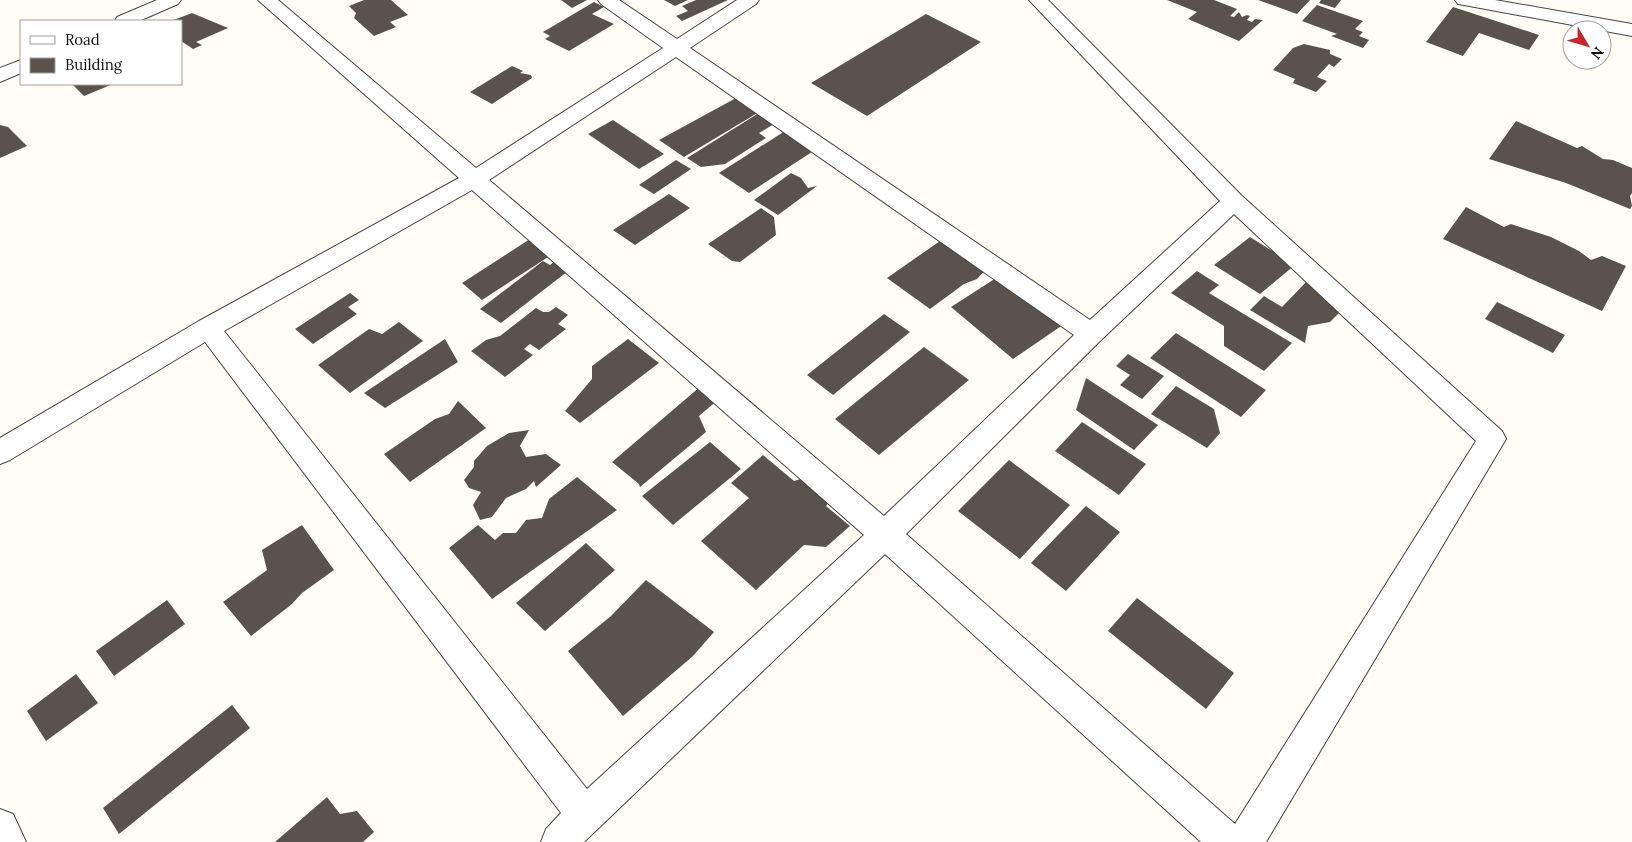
<svg xmlns="http://www.w3.org/2000/svg" width="1632" height="842" viewBox="0 0 1632 842" font-family="Lora,serif">
  <style>
    .building { fill: #5a524d }
    .lines { fill: none; stroke-linecap: round; stroke-linejoin: round }
    .minor-casing { stroke: #444; stroke-width: 2 }
    .minor { fill: #fff; fill-rule: evenodd }
  </style>
  <rect width="100%" height="100%" fill="#fffdf5"/>
  <!-- building -->
  <path class="building" d="M364,0H391L408,15L390,22L396,27L374,36L354,18L356,13L349,6Z
    M561,0H587L572,8Z
    M664,0H688L675,6Z
    M696,0H728L682,21L676,16L688,11L682,6Z
    M1167,0H1214L1237,9L1230,16L1234,17L1239,12L1242,17L1247,15L1250,16L1247,20L1252,22L1255,19L1263,20L1239,41L1188,19L1197,12Z
    M1258,0H1310L1297,14Z
    M1321,0H1341L1335,8L1319,3Z
    M594,2L604,7L592,14L614,24L569,51L545,39L550,36L543,32Z
    M1317,5L1363,21L1355,29L1363,32L1359,36L1369,40L1363,48L1331,36L1337,34L1302,21Z
    M1453,7L1539,35L1529,50L1479,33L1463,56L1426,42Z
    M192,13L228,28L196,42L202,45L193,49L181,41V21H171Z
    M926,14L981,42L867,116L811,83Z
    M1304,44L1330,50V54L1342,59L1334,67L1329,64L1317,77L1327,81L1316,92L1293,83L1295,79L1273,70L1293,48Z
    M512,66L523,71L520,73L531,75L532,78L492,104L470,92Z
    M72,84H113L84,96Z
    M736,98L759,112L684,157L659,140Z
    M762,111L779,121L759,133L766,138L725,164L701,167L687,158Z
    M613,120L664,154L639,169L588,134Z
    M1516,121L1577,148L1582,146L1603,159L1613,160L1632,168V193L1630,196L1632,206L1630,209L1566,183L1489,159Z
    M0,125L8,127L27,146L0,158Z
    M785,131L815,150L749,193L719,173Z
    M676,160L691,169L654,194L639,185Z
    M791,173L801,178L808,188L817,186L778,215L754,200Z
    M669,194L690,208L635,245L613,230Z
    M1466,207L1504,227L1511,224L1551,237L1579,251L1591,260L1602,256L1626,266L1602,311L1443,239Z
    M761,208L774,217L776,235L740,262L732,261L708,244Z
    M541,232L562,248L482,300L462,283Z
    M1250,237L1295,265L1260,294L1214,265Z
    M940,241L990,265L977,279L964,284L930,309L887,278Z
    M567,252L581,261L501,323L480,309L543,261L550,265Z
    M1007,271L1070,320L1013,359L951,307Z
    M1197,271L1219,285L1209,293L1292,343L1264,371L1224,346V326L1171,293Z
    M1309,279L1350,302L1330,322L1308,326L1305,343L1250,310L1264,296L1282,307Z
    M350,293L359,300L348,307L357,314L313,344L295,329Z
    M1497,302L1565,335L1553,353L1485,319Z
    M556,307L568,315L558,324L566,329L539,350L530,344L524,349L533,355L505,377L471,351L486,340L500,336L536,308L543,312H549Z
    M884,314L910,332L833,395L807,375Z
    M399,322L423,341L350,393L318,365L369,329L382,334Z
    M1176,333L1266,390L1241,417L1150,358Z
    M445,339L458,362L385,408L364,393Z
    M628,339L659,363L580,423L565,411L592,379V366Z
    M924,347L969,380L879,455L835,419Z
    M1128,354L1164,376L1142,399L1120,385L1130,375L1116,366Z
    M1086,378L1158,425L1134,450L1076,410Z
    M708,380L726,393L699,416L706,432L640,487L639,484L612,462Z
    M1176,386L1214,409L1220,433L1207,448L1151,414Z
    M458,401L486,428L410,482L384,454L435,419L449,414Z
    M1082,422L1146,464L1119,495L1055,451Z
    M529,430L520,446L526,457L546,454L561,465L536,487L534,481L526,489L506,498L492,517L480,520L473,505L481,492L469,488L464,480L474,467V461L487,446L509,433Z
    M710,442L741,469L673,525L642,496Z
    M763,455L794,481L804,478L833,498L826,506L850,526L826,547L804,545L756,590L701,541L749,498L731,483Z
    M1009,460L1070,505L1020,559L958,511Z
    M577,477L617,510L492,599L449,548L478,525L495,540L503,533H516L526,520L542,518L549,499Z
    M1086,506L1120,532L1066,591L1031,563Z
    M302,525L334,570L302,593L292,604L251,636L223,602L267,570L262,550Z
    M586,543L615,570L545,631L516,603Z
    M646,580L714,632L693,656L623,716L568,651L611,616Z
    M1137,598L1234,673L1206,709L1108,631Z
    M167,600L185,624L114,676L96,651Z
    M76,674L98,703L46,741L27,711Z
    M232,705L250,728L119,834L103,808Z
    M327,797L340,814L357,811L374,832L363,842H275Z"/>
  <g class="lines">
    <!-- minor casing -->
    <g class="minor-casing">
      <path id="minor" d="M157,0H181L178,4L139,21H115L117,17Z
        M258,0H278L476,168L663,48L601,4L598,0H619L677,39L737,0H759L756,4L690,48L1090,320L1220,201L1029,0H1048L1242,196L1502,431L1506,439L1266,842H1201L885,554L584,842H541L546,829L561,813L205,342L10,460L0,464V438L199,321L459,178ZM676,57L1074,335L884,516L489,180ZM472,190L864,535L587,789L224,331ZM1234,214L1476,441L1235,824L906,534L1100,341Z
        M1455,0H1495L1632,24V36L1464,5L1458,4Z
        M21,60V73L0,82V68Z
        M0,809L13,814L26,842H0Z"/>
    </g>
    <!-- minor -->
    <use href="#minor" class="minor"/>
  </g>
  <!-- legend -->
  <rect x="20" y="20" width="162" height="65" fill="#ffffff" stroke="#a0a0a0"/>
  <rect x="30" y="36" width="25" height="8" fill="#ffffff" stroke="#a0a0a0"/>
  <text x="65" y="45" font-size="15" fill="#111111">Road</text>
  <rect x="30" y="58" width="25" height="15" fill="#5a524d" stroke="#a0a0a0"/>
  <text x="65" y="70" font-size="15" fill="#111111">Building</text>
  <!-- north arrow -->
  <g transform="translate(1587 45) rotate(128)"><circle r="24" fill="#ffffff" stroke="#a0a0a0"/>
  <path d="M0-4L9 19L0 12L-9 19Z" fill="#c4262e"/>
  <text y="-8" font-size="14" font-weight="bold" text-anchor="middle" fill="#111111">N</text>
  </g>
</svg>
